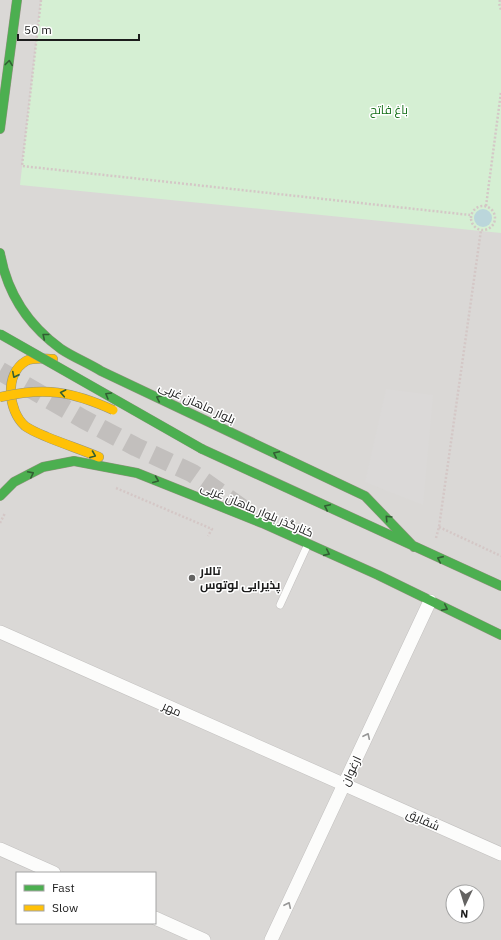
<svg xmlns="http://www.w3.org/2000/svg" width="501" height="940" viewBox="0 0 501 940" font-family="'IBM Plex Sans',Cairo,sans-serif">
  <style>
    .residential { fill: #dad8d6; fill-rule: evenodd }
    .park { fill: #d5efd3 }
    .parking { fill: #dbd9d8 }
    .water { fill: #bbd6db }
    .lines { fill: none; stroke-linecap: round; stroke-linejoin: round }
    .secondary-tunnel { stroke: #c2bfbd; stroke-width: 19; stroke-dasharray: 19 10; stroke-linecap: butt }
    .lane-casing { stroke: #c2c0bf; stroke-width: 8 }
    .street-casing { stroke: #c2c0bf; stroke-width: 14 }
    .fast-casing { stroke: #92927f; stroke-width: 10 }
    .slow-casing { stroke: #92927f; stroke-width: 10 }
    .path { stroke: #d4c7c6; stroke-width: 2.5; stroke-dasharray: 2 2; stroke-linecap: butt }
    .lane { stroke: #fcfcfb; stroke-width: 7 }
    .street { stroke: #fcfcfb; stroke-width: 13 }
    .fast { stroke: #4caf50; stroke-width: 9 }
    .slow { stroke: #ffc107; stroke-width: 9 }
    .fast-bridge-casing { stroke: #92927f; stroke-width: 10; stroke-linecap: butt }
    .slow-bridge-casing { stroke: #92927f; stroke-width: 10; stroke-linecap: butt }
    .fast-bridge { stroke: #4caf50; stroke-width: 9 }
    .slow-bridge { stroke: #ffc107; stroke-width: 9 }
    .oneway { stroke: #325e33 }
    .oneway2 { stroke: #979797 }
    .poi-dot { fill: #646362; stroke: #fff; stroke-width: 1.5 }
    .labels { text-anchor: middle; stroke-width: 3; stroke-linejoin: round; paint-order: stroke }
    .park-label { font-size: 12px; fill: #156f18; stroke: #fff }
    .street-label { font-size: 12px; fill: #1c1c1c; stroke: #fff }
    .poi-label { font-size: 12px; font-weight: bold; fill: #1c1c1c; stroke: #fff; text-anchor: start }
  </style>
  <rect width="100%" height="100%" fill="#ebe8e5"/>
  <!-- residential -->
  <path class="residential" d="M0,0H501V940H0ZM17,873H155V923H17ZM453,892H477V916H453Z"/>
  <!-- park -->
  <path class="park" d="M41,0H501V233L20,185Z"/>
  <!-- parking -->
  <path class="parking" d="M386,389L433,395L423,505L365,482Z"/>
  <!-- water -->
  <path class="water" d="M474 218a9 9 0 1 1 18 0a9 9 0 1 1-18 0Z"/>
  <g class="lines">
    <!-- secondary-tunnel -->
    <path class="secondary-tunnel" d="M0,371L83,419L136,447L192,473L250,514"/>
    <!-- lane casing -->
    <g class="lane-casing">
      <path id="lane" d="M280,605L308,544"/>
    </g>
    <!-- street casing -->
    <g class="street-casing">
      <path id="street" d="M0,632L501,854
        M0,849L54,873
        M155,918L204,940
        M271,940L430,601"/>
    </g>
    <!-- fast casing -->
    <g class="fast-casing">
      <path id="fast" d="M0,129L17,0
        M0,253C7,293 28,325 61,349C73,357 88,363 101,371L365,496L414,547
        M202,449L501,586
        M0,496L14,482L43,467L74,461L137,473L262,523L378,575L501,635"/>
    </g>
    <!-- slow casing -->
    <g class="slow-casing">
      <path id="slow" d="M53,359C45,359 33,357 26,361C4,374 8,411 25,426C32,431 40,434 47,437C64,444 82,450 99,457"/>
    </g>
    <!-- path -->
    <path class="path" d="M41,0L22,166L470,215
      M500,0L499,3L501,10
      M471 218a12 12 0 1 1 24 0a12 12 0 1 1-24 0Z
      M486,206L501,92
      M116,488L212,529L208,536
      M0,523L5,513
      M439,527L501,556
      M436,538L439,527L481,230"/>
    <!-- lane -->
    <use href="#lane" class="lane"/>
    <!-- street -->
    <use href="#street" class="street"/>
    <!-- fast -->
    <use href="#fast" class="fast"/>
    <!-- slow -->
    <use href="#slow" class="slow"/>
    <!-- fast-bridge casing -->
    <g class="fast-bridge-casing">
      <path id="fast-bridge" d="M0,334L202,449"/>
    </g>
    <!-- slow-bridge casing -->
    <g class="slow-bridge-casing">
      <path id="slow-bridge" d="M0,397C45,387 71,391 113,410"/>
    </g>
    <!-- fast-bridge -->
    <use href="#fast-bridge" class="fast-bridge"/>
    <!-- slow-bridge -->
    <use href="#slow-bridge" class="slow-bridge"/>
  </g>
  <!-- one-way arrows -->
  <defs><path id="oneway-chevron" d="M-2-3.5L2.5 0L-2 3.5" fill="none" stroke-width="1.6" stroke-linecap="round" stroke-linejoin="round"/></defs>
  <g class="oneway">
    <use href="#oneway-chevron" transform="translate(9 63) rotate(-83)"/>
    <use href="#oneway-chevron" transform="translate(45 336) rotate(-141)"/>
    <use href="#oneway-chevron" transform="translate(15 375) rotate(117)"/>
    <use href="#oneway-chevron" transform="translate(63 393) rotate(-169)"/>
    <use href="#oneway-chevron" transform="translate(108 395) rotate(-150)"/>
    <use href="#oneway-chevron" transform="translate(159 398) rotate(-155)"/>
    <use href="#oneway-chevron" transform="translate(276 454) rotate(-155)"/>
    <use href="#oneway-chevron" transform="translate(93 455) rotate(22)"/>
    <use href="#oneway-chevron" transform="translate(31 474) rotate(-27)"/>
    <use href="#oneway-chevron" transform="translate(156 480) rotate(22)"/>
    <use href="#oneway-chevron" transform="translate(327 507) rotate(-155)"/>
    <use href="#oneway-chevron" transform="translate(388 518) rotate(-134)"/>
    <use href="#oneway-chevron" transform="translate(327 553) rotate(24)"/>
    <use href="#oneway-chevron" transform="translate(440 559) rotate(-156)"/>
    <use href="#oneway-chevron" transform="translate(445 608) rotate(26)"/>
  </g>
  <g class="oneway2">
    <use href="#oneway-chevron" transform="translate(367 736) rotate(-65)"/>
    <use href="#oneway-chevron" transform="translate(288 905) rotate(-65)"/>
  </g>
  <!-- markers -->
  <circle class="poi-dot" cx="192" cy="578" r="4"/>
  <g class="labels">
    <!-- park labels -->
    <g class="park-label">
      <text x="389" y="114">باغ فاتح</text>
    </g>
    <!-- street labels -->
    <g class="street-label">
      <text transform="translate(197 403) rotate(25)" y="4">بلوار ماهان غربی</text>
      <text transform="translate(257 510) rotate(23)" y="4">کنارگذر بلوار ماهان غربی</text>
      <text transform="translate(172 709) rotate(24)" y="4">مهر</text>
      <text transform="translate(351 771) rotate(-65)" y="4">ارغوان</text>
      <text transform="translate(423 820) rotate(24)" y="4">شقایق</text>
    </g>
    <!-- poi labels -->
    <g class="poi-label">
      <text x="200" y="575">تالار<tspan x="200" dy="14">پذیرایی لوتوس</tspan></text>
    </g>
  </g>
  <!-- legend -->
  <rect x="16" y="872" width="140" height="52" fill="#ffffff" stroke="#a4a4a4"/>
  <rect x="24" y="885" width="20" height="6" fill="#4caf50" stroke="#a4a4a4"/>
  <text x="52" y="892" font-size="12" fill="#1c1c1c">Fast</text>
  <rect x="24" y="905" width="20" height="6" fill="#ffc107" stroke="#a4a4a4"/>
  <text x="52" y="912" font-size="12" fill="#1c1c1c">Slow</text>
  <!-- north arrow -->
  <g transform="translate(465 904) rotate(184)"><circle r="19" fill="#ffffff" stroke="#a4a4a4"/>
  <path d="M0-3L7 15L0 10L-7 15Z" fill="#646362"/>
  <text y="-6" font-size="11" font-weight="bold" text-anchor="middle" fill="#1c1c1c">N</text>
  </g>
  <!-- scale -->
  <path d="M18 34v6h121v-6" fill="none" stroke="#1c1c1c" stroke-width="2"/>
  <text x="24" y="34" font-size="12" fill="#1c1c1c" stroke="#ffffff" stroke-width="3" paint-order="stroke">50 m</text>
</svg>
